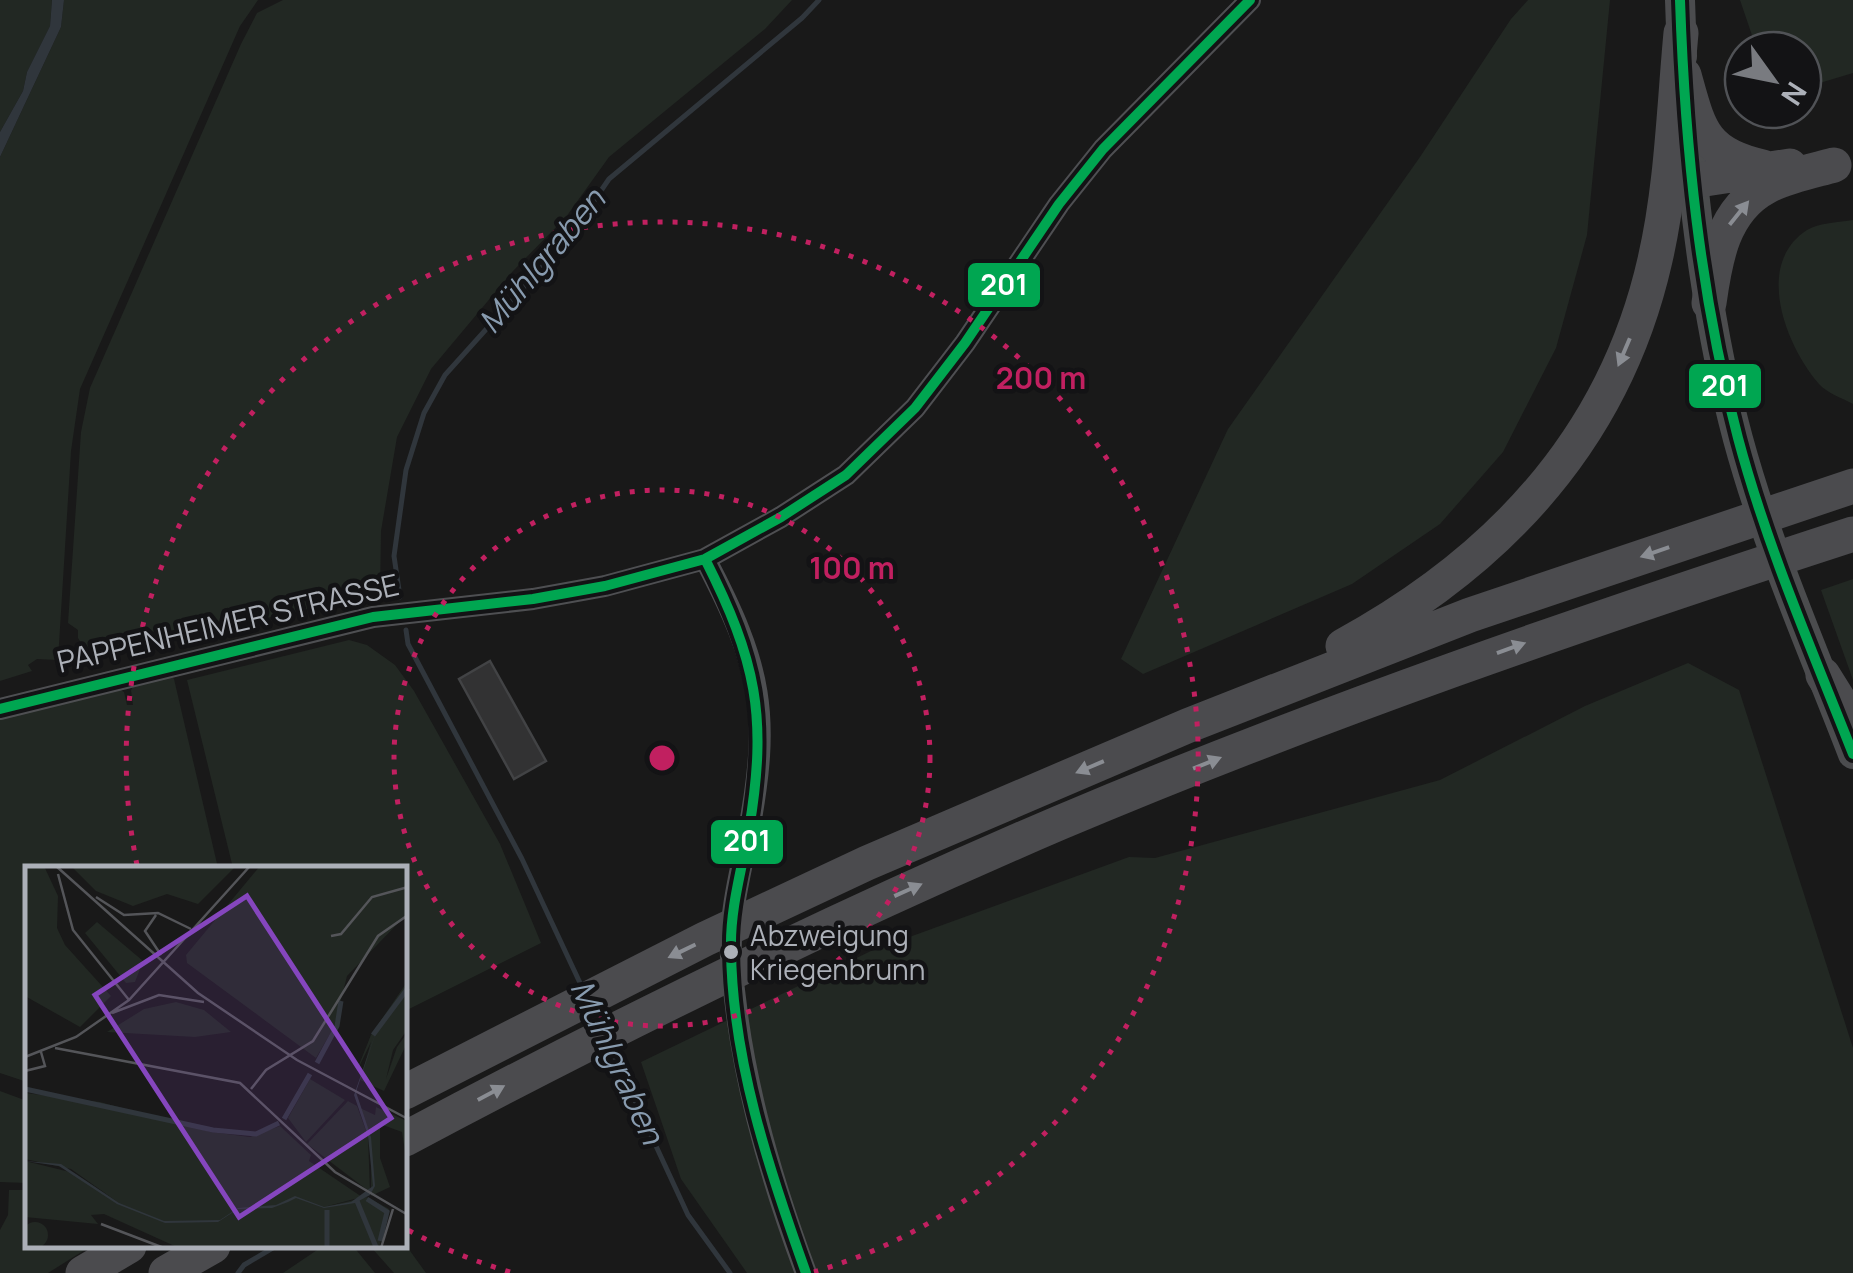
<svg xmlns="http://www.w3.org/2000/svg" width="1853" height="1273" viewBox="0 0 1853 1273" font-family="Manrope,sans-serif">
  <style>
    .green { fill: #222823 }
    .water { fill: #30363c }
    .lines { fill: none; stroke-linecap: round; stroke-linejoin: round }
    .stream { stroke: #30363c; stroke-width: 5 }
    .building { fill: #323233; stroke: #424345; stroke-width: 2.5 }
    .minor { stroke: #4e4f52; stroke-width: 22 }
    .major { stroke: #4b4c4e; stroke-width: 30 }
    .highway { stroke: #4b4b4e; stroke-width: 35 }
    .bus-1-casing { stroke: #131315; stroke-width: 18 }
    .bus-1 { stroke: #00a651; stroke-width: 10 }
    .oneway { fill: #8a8d93 }
    .ring { fill: none; stroke: #c12060; stroke-width: 5; stroke-dasharray: 5 10 }
    .bus-dot { fill: #acb0b8; stroke: #131315; stroke-width: 4 }
    .labels { text-anchor: middle; stroke-width: 9; stroke-linejoin: round; paint-order: stroke }
    .bus-label { font-size: 28px; fill: #acb0b8; stroke: #131315; text-anchor: start }
    .street-label { font-size: 30px; fill: #acb0b8; stroke: #131315 }
    .water-label { font-size: 32px; font-style: italic; fill: #889baf; stroke: #131315 }
    .inset-river { fill: none; stroke: #30363c; stroke-width: 5 }
    .inset-road { fill: none; stroke: #545559; stroke-width: 2.5 }
    .view { fill: #8546be; fill-opacity: 0.15; stroke: #8546be; stroke-width: 5 }
    .inset-edge { fill: none; stroke: #acb0b8; stroke-width: 5 }
    .centre { fill: #c12060; stroke: #131315; stroke-width: 5 }
    .ring-label { font-size: 30px; text-anchor: middle; font-weight: bold; fill: #c12060; stroke: #131315; stroke-width: 9; stroke-linejoin: round; paint-order: stroke }
    .line-badge { stroke: #131315; stroke-width: 4 }
    .badge-label { font-size: 28px; text-anchor: middle; font-weight: bold; fill: #fff }
  </style>
  <rect width="100%" height="100%" fill="#191919"/>
  <!-- green -->
  <path class="green" d="M0,0H52L50,26L27,72L23,91L0,132Z
    M64,0H258L240,26L80,389L71,451L58,660L37,659L28,665L32,671L0,681V157L61,27Z
    M283,0H792L765,29L609,157L566,217L513,271L431,369L397,437L381,531L380,593L90,657L78,638V630L68,623L81,432L90,388L241,44L257,13Z
    M1528,0H1610L1587,235L1556,348L1503,452L1440,524L1352,584L1143,674L1121,659L1228,429L1420,157L1511,19Z
    M1740,0H1853V73L1803,88V50H1757Z
    M1853,220V404C1842,398 1827,393 1819,384C1787,347 1753,265 1807,230C1818,223 1840,222 1853,220Z
    M1853,579V680L1821,590Z
    M349,640L367,645L395,665L414,691L500,844L541,943L405,1011V868H233L187,680Z
    M1688,663L1739,690L1853,1048V1273H747L681,1179L641,1062L871,951L1129,857L1155,858L1440,780L1585,706Z
    M170,675L174,679L218,868H28L27,1082L0,1073V716L117,688L124,692L127,705H133L131,690L136,682Z
    M0,1091L27,1101V1183L0,1182Z
    M9,1190H27L28,1246H91L48,1273H0V1230L8,1215Z
    M405,1244L426,1273H394L370,1246Z
    M323,1246H353L375,1273H283Z"/>
  <!-- water -->
  <path class="water" d="M52,0H64L61,27L0,157V132L23,91L27,72L50,26Z"/>
  <g class="lines">
    <!-- stream -->
    <path class="stream" d="M400,597L394,556L406,470L424,413L445,375L570,236L609,179L802,18L819,0
      M406,630L408,644L522,859L581,985
      M611,1049L688,1215L730,1273
      M238,1273L244,1265L276,1246"/>
  </g>
  <!-- building -->
  <path class="building" d="M490,661L546,761L514,779L459,679Z"/>
  <g class="lines">
    <!-- minor -->
    <path class="minor" d="M705,559C762,667 771,714 748,835C740,873 729,917 731,956C738,1065 768,1171 806,1273
      M0,709L373,617L533,599L605,586L705,559L781,517L846,475L915,408L965,343L1059,204L1103,149L1250,0"/>
    <!-- major -->
    <path class="major" d="M1680,0L1682,56
      M1686,107C1695,218 1709,331 1738,439C1767,546 1813,650 1853,754"/>
    <!-- highway -->
    <path class="highway" d="M1684,75C1699,129 1703,154 1763,167
      M1692,181L1790,166
      M1709,303C1715,259 1723,210 1766,187C1786,176 1812,171 1834,165
      M1343,646C1499,561 1615,437 1655,260C1672,186 1674,108 1681,33
      M1823,675L1853,723
      M405,1092L705,939L867,863L1187,726L1470,615L1853,486
      M405,1139C619,1025 837,918 1059,823C1319,713 1585,621 1853,534
      M83,1273L129,1246
      M166,1273L213,1246"/>
    <!-- bus-1 casing -->
    <g class="bus-1-casing">
      <path id="bus-1" d="M1680,0C1685,148 1700,295 1738,438C1767,547 1812,650 1853,754
        M705,559C756,660 768,716 749,829C742,869 730,908 731,949C732,1059 769,1170 806,1273
        M0,709L373,617L533,599L605,586L705,559L781,517L846,475L915,408L965,343L1059,204L1103,149L1250,0"/>
    </g>
    <!-- bus-1 -->
    <use href="#bus-1" class="bus-1"/>
  </g>
  <!-- one-way arrows -->
  <defs><path id="oneway-solid" d="M-6-.8H1V-3.2L6.5 0L1 3.2V.8H-6Z" transform="scale(2.5)"/></defs>
  <g class="oneway">
    <use href="#oneway-solid" transform="translate(1739 213) rotate(-51)"/>
    <use href="#oneway-solid" transform="translate(1624 352) rotate(113)"/>
    <use href="#oneway-solid" transform="translate(1655 552) rotate(161)"/>
    <use href="#oneway-solid" transform="translate(1511 648) rotate(-20)"/>
    <use href="#oneway-solid" transform="translate(1207 763) rotate(-22)"/>
    <use href="#oneway-solid" transform="translate(1090 767) rotate(157)"/>
    <use href="#oneway-solid" transform="translate(908 890) rotate(-24)"/>
    <use href="#oneway-solid" transform="translate(682 951) rotate(154)"/>
    <use href="#oneway-solid" transform="translate(491 1093) rotate(-28)"/>
  </g>
  <!-- distance rings -->
  <g class="ring">
    <circle cx="662" cy="758" r="268"/>
    <path d="M510 1272A536 536 0 0 1 406 1229M137 865A536 536 0 1 1 814 1272"/>
  </g>
  <!-- markers -->
  <circle class="bus-dot" cx="731" cy="952" r="9"/>
  <g class="labels">
    <!-- bus labels -->
    <g class="bus-label">
      <text x="750" y="946">Abzweigung<tspan x="750" dy="34">Kriegenbrunn</tspan></text>
    </g>
    <!-- street labels -->
    <g class="street-label">
      <text transform="translate(228 624) rotate(-13)" y="10">PAPPENHEIMER STRASSE</text>
    </g>
    <!-- water labels -->
    <g class="water-label">
      <text transform="translate(542 261) rotate(-50)" y="11">Mühlgraben</text>
      <text transform="translate(617 1062) rotate(65)" y="11">Mühlgraben</text>
    </g>
  </g>
  <!-- overview -->
  <g transform="translate(25 866)">
    <rect width="382" height="382" fill="#191919"/>
    <path d="M0,0H19L33,30L32,62L40,79L86,130L55,161L0,130ZM46,0H211L173,38L142,28L108,40L71,25ZM235,0H382V48L322,110L309,161L291,192L162,97L161,89ZM72,56L118,95L110,116L101,117L60,67ZM382,116V164L368,184L361,213L372,181L382,167V177L359,225L335,214L346,176L330,209L346,169ZM151,136L179,144L206,166L170,171L82,166L119,143ZM285,213L320,234L281,276L263,252ZM0,227L75,236L186,266L225,271L255,260L286,289L284,295L337,331L299,341L342,331L364,343L354,382H154L79,348L66,349L73,358L0,351V295L49,307L94,337L46,303L0,293ZM323,235L332,240L343,270L345,326L282,278ZM351,241L382,255V298L377,266L355,258V292L365,321L346,330V271L335,242L350,249ZM-3 369a13 13 0 1 1 26 0a13 13 0 1 1-26 0Z" fill="#222823"/>
    <path d="M351,166L331,226L346,271L350,320L345,329L330,337L299,342L271,332L263,336L247,342L213,343L193,356L140,357L92,338L34,300L0,295L36,298L94,337L139,355L195,354L213,342L251,339L270,330L299,341L326,336L348,320L343,270L329,229Z" fill="#30363c"/>
    <path class="inset-river" d="M348,169L383,122M292,197L312,160L316,135M0,223L188,264L231,268L254,257M259,253L285,208M342,333L362,346L355,375M332,335L351,381M302,382V344"/>
    <path class="inset-road" d="M31,0L173,127L272,194L383,253M33,8L48,64L104,134M71,31L99,49L133,47L166,63M131,49L120,65L136,89M306,70L316,68L347,31L383,21M87,147L134,129L179,136M30,182L215,217L310,306L383,349M0,191L51,171L104,134L225,0M0,205L20,200L16,186M226,223L241,204L288,175L353,70L383,49M76,358L139,382M356,382L368,343"/>
    <path class="view" d="M222,30L366,252L214,351L70,129Z"/>
    <rect width="382" height="382" class="inset-edge"/>
  </g>
  <circle cx="662" cy="758" r="15" class="centre"/>
  <g class="ring-label">
    <text x="1041" y="389">200 m</text>
    <text x="852" y="579">100 m</text>
  </g>
  <g class="line-badge">
    <rect x="966" y="261" width="76" height="48" rx="10" fill="#00a651"/>
    <rect x="1687" y="362" width="76" height="48" rx="10" fill="#00a651"/>
    <rect x="709" y="818" width="76" height="48" rx="10" fill="#00a651"/>
  </g>
  <g class="badge-label">
    <text x="1004" y="295">201</text>
    <text x="1725" y="396">201</text>
    <text x="747" y="851">201</text>
  </g>
  <!-- north arrow -->
  <g transform="translate(1773 80) rotate(123)"><circle r="48" fill="#131315" stroke="#505256" stroke-width="2.5"/>
  <path d="M0-8L18 38L0 25L-18 38Z" fill="#797b80"/>
  <text y="-15" font-size="28" font-weight="bold" text-anchor="middle" fill="#acb0b8">N</text>
  </g>
</svg>
